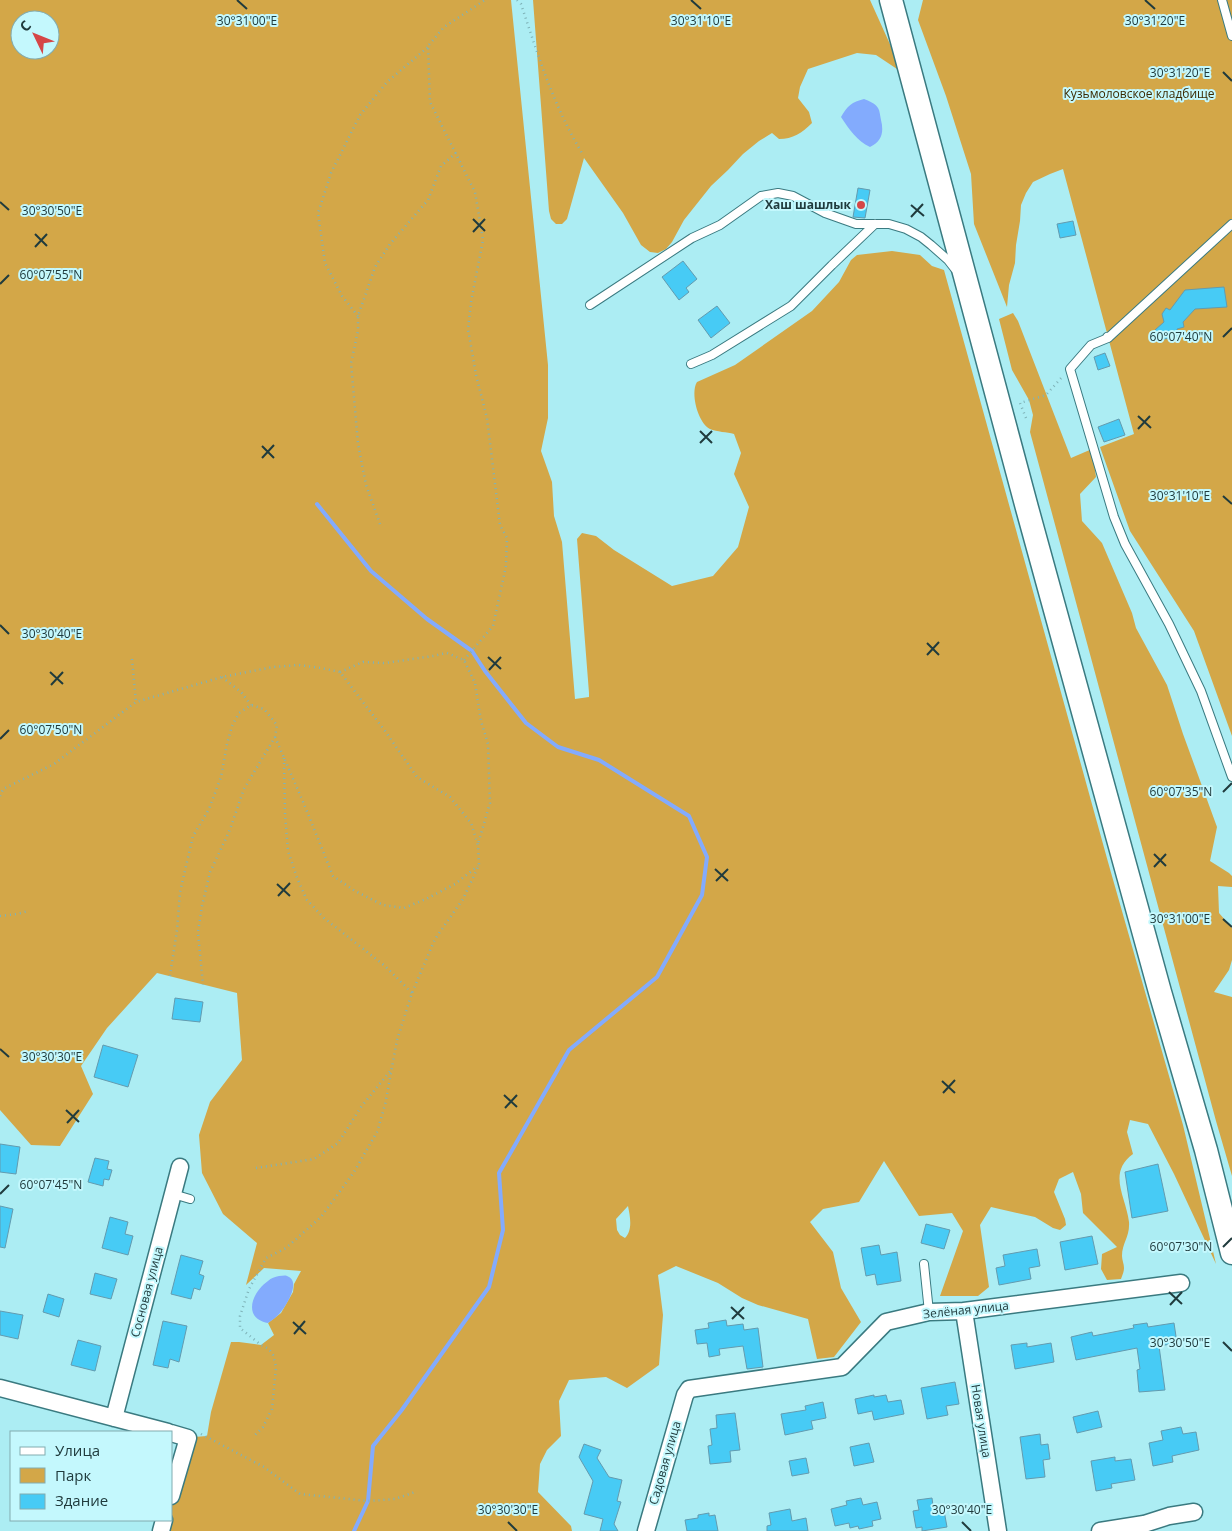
<svg xmlns="http://www.w3.org/2000/svg" width="1232" height="1531" viewBox="0 0 1232 1531" font-family="'Open Sans',sans-serif">
  <style>
    .green { fill: #d3a748; fill-rule: evenodd }
    .water { fill: #83abfd }
    .lines { fill: none; stroke-linecap: round; stroke-linejoin: round }
    .stream { stroke: #83abfd; stroke-width: 4 }
    .building { fill: #47cbf5; stroke: #639baf }
    .lane-casing { stroke: #3a7a80; stroke-width: 10 }
    .street-casing { stroke: #3a7a80; stroke-width: 19 }
    .secondary-casing { stroke: #3a7a80; stroke-width: 25 }
    .path { stroke: #7fb3b8; stroke-width: 2.5; stroke-dasharray: 1 4; stroke-linecap: butt }
    .lane { stroke: #fff; stroke-width: 8 }
    .street { stroke: #fff; stroke-width: 16 }
    .secondary { stroke: #fff; stroke-width: 22 }
    .ticks { fill: none; stroke: #203b3d; stroke-width: 2 }
    .poi-dot { fill: #d54647; stroke: #c4f8fd; stroke-width: 2 }
    .labels { text-anchor: middle; stroke-width: 4; stroke-linejoin: round; paint-order: stroke }
    .park-label { font-size: 12px; fill: #3b2900; stroke: #c4f8fd }
    .poi-label { font-size: 12px; font-weight: bold; fill: #203b3d; stroke: #c4f8fd; text-anchor: end }
    .street-label { font-size: 12px; fill: #203b3d; stroke: #c4f8fd }
    .ticks-label { font-size: 12px; text-anchor: middle; fill: #203b3d; stroke: #c4f8fd; stroke-width: 4; stroke-linejoin: round; paint-order: stroke }
  </style>
  <rect width="100%" height="100%" fill="#acedf3"/>
  <!-- green -->
  <path class="green" d="M0,0H511L548,365V418L541,451L552,482L554,516L562,542L575,699L589,697V693L577,539L582,533L596,536L614,550L672,586L713,576L738,547L749,507L734,474L741,453L734,434C727,432 717,432 710,429C698,423 690,393 697,382L735,365L812,311L839,282L851,260L857,255L892,251L920,255L932,266L944,270L1108,862L1183,1125L1216,1264L1174,1174L1148,1124L1130,1120L1127,1132L1133,1154C1107,1173 1126,1197 1129,1222C1130,1237 1122,1243 1122,1256C1122,1260 1124,1264 1124,1268C1124,1272 1122,1276 1121,1279L1107,1280L1101,1269L1102,1254L1117,1247L1083,1213L1081,1194L1073,1172L1059,1179L1054,1192L1065,1219L1066,1225L1060,1230L1053,1228L1035,1217L991,1207L980,1225L989,1287L978,1296H940L963,1231L952,1213L919,1216L884,1161L859,1202L823,1209L810,1222L833,1252L841,1288L861,1322L834,1357L817,1359L808,1319L758,1305L742,1298L718,1283L676,1266L658,1275L663,1315L659,1365L627,1388L606,1377L569,1380L559,1401L561,1436L547,1450L540,1464L538,1492L571,1526L572,1531H155L171,1520V1472L181,1438L207,1436L211,1412L231,1342H239L261,1345L274,1335L268,1323L281,1313L293,1292L294,1284L301,1271L264,1268L246,1285L257,1243L223,1214L202,1173L199,1135L210,1102L242,1060L237,993L157,973L107,1028L81,1066L93,1094L60,1146L31,1145L0,1110ZM20,20H50V50H20ZM628,1206C630,1216 633,1230 625,1238L620,1235L617,1230L616,1219Z
    M533,0H870L903,73L876,55L857,53L808,69L800,87L798,98L809,112L812,123C802,133 793,139 779,139L772,133L759,141L743,154L728,170L711,186L684,220L672,242L666,249L658,253L650,252L641,245L623,213L584,158L567,219L562,224H556L551,219L549,211Z
    M923,0H1232V736L1194,631L1130,531L1100,447L1134,434L1063,169L1050,174L1033,182L1026,193L1021,205L1020,221L1016,245L1015,263L1009,285L1007,307L974,224L971,174L946,96L918,20Z
    M1013,313L1018,321L1071,458L1092,449L1096,477L1080,494L1082,521L1102,543L1132,613L1136,628L1167,685L1183,734L1217,827L1210,861L1229,873L1232,876V887L1218,886L1219,913L1232,928V960L1229,970L1214,992L1232,997V1176L1216,1121L1030,432L1033,415L1029,400L1012,370L999,319Z"/>
  <!-- water -->
  <path class="water" d="M864,99C869,101 875,103 878,108C880,111 880,116 881,120C884,132 882,141 870,147C857,141 849,129 841,117C847,106 852,102 864,99Z
    M279,1276C282,1276 285,1275 287,1276C302,1281 286,1306 280,1313C277,1317 272,1320 268,1323C242,1318 252,1292 268,1281C271,1278 275,1277 279,1276Z"/>
  <g class="lines">
    <!-- stream -->
    <path class="stream" d="M317,504L371,571L427,619L472,651L485,671L526,723L558,747L599,760L689,816L707,857L702,895L657,977L569,1050L499,1173L503,1230L489,1287L401,1411L373,1446L368,1501L354,1531"/>
  </g>
  <!-- building -->
  <path class="building" d="M858,188L870,190L865,218L853,217Z
    M1073,221L1076,235L1060,238L1057,224Z
    M683,261L697,279L686,288L689,292L679,300L662,277Z
    M1224,287L1227,307L1195,309L1183,322L1184,327L1177,329L1178,337L1158,340L1155,330L1164,322L1162,314L1166,308L1170,310L1185,290Z
    M717,306L730,323L711,338L698,320Z
    M1105,353L1110,366L1098,370L1094,357Z
    M1119,419L1125,435L1104,442L1098,427Z
    M175,998L203,1002L200,1022L172,1019Z
    M103,1045L138,1055L128,1087L94,1077Z
    M0,1144L20,1147L16,1174L0,1172Z
    M95,1158L109,1161L107,1169L112,1170L109,1180L104,1179L103,1186L88,1182Z
    M1158,1164L1168,1211L1132,1218L1125,1172Z
    M0,1206L13,1209L5,1248L0,1247Z
    M110,1217L128,1222L125,1234L133,1236L128,1255L102,1248Z
    M926,1224L950,1230L944,1249L921,1243Z
    M1092,1236L1098,1264L1065,1270L1060,1242Z
    M879,1245L881,1255L897,1252L901,1281L877,1285L875,1274L866,1276L861,1248Z
    M1037,1249L1040,1266L1029,1268L1031,1279L999,1285L996,1268L1005,1266L1003,1255Z
    M181,1255L203,1261L199,1274L204,1276L200,1290L194,1288L191,1299L171,1294Z
    M95,1273L117,1279L111,1299L90,1294Z
    M48,1294L64,1299L59,1317L43,1312Z
    M0,1311L23,1315L18,1339L0,1335Z
    M726,1320L727,1326L743,1324L744,1330L758,1328L763,1367L747,1369L743,1346L719,1349L720,1355L709,1357L707,1343L697,1344L695,1330L709,1328L708,1323Z
    M163,1321L187,1326L179,1362L170,1359L168,1368L153,1365Z
    M1147,1323L1148,1327L1174,1323L1177,1343L1159,1346L1165,1390L1139,1392L1137,1370L1140,1369L1137,1348L1076,1360L1071,1337L1092,1332L1093,1336L1134,1328L1133,1325Z
    M78,1340L101,1346L95,1371L71,1365Z
    M1027,1343V1347L1051,1343L1054,1362L1015,1369L1011,1345Z
    M955,1382L959,1404L946,1406L948,1415L927,1419L921,1388Z
    M874,1395V1397L886,1395L888,1402L901,1400L904,1414L874,1420L872,1411L858,1414L855,1399Z
    M823,1402L826,1418L811,1421L813,1429L785,1435L781,1414L806,1410L805,1406Z
    M1098,1411L1102,1427L1077,1433L1073,1417Z
    M735,1413L740,1450L730,1451L731,1462L710,1464L708,1446L712,1445L710,1429L717,1428L716,1415Z
    M1181,1427L1183,1434L1196,1432L1199,1450L1172,1456L1173,1462L1153,1466L1149,1443L1163,1440L1161,1431Z
    M1040,1434L1041,1445L1048,1444L1050,1459L1043,1460L1045,1477L1026,1479L1020,1437Z
    M869,1443L874,1462L854,1466L850,1447Z
    M584,1444L601,1450L597,1458L609,1477L622,1480L617,1501L621,1502L614,1524L618,1531H600L603,1519L584,1514L593,1481L579,1457Z
    M1115,1457V1461L1131,1459L1135,1480L1111,1484L1112,1488L1096,1491L1091,1461Z
    M806,1458L809,1473L792,1476L789,1461Z
    M861,1498L863,1505L877,1502L881,1519L872,1521L873,1526L859,1529L858,1526L850,1528L849,1523L835,1526L831,1509L847,1505L846,1501Z
    M932,1498L933,1506L943,1505L947,1527L922,1531V1527L916,1528L913,1511L919,1510L917,1500Z
    M790,1509L792,1521L806,1518L808,1531H767V1526L771,1525L769,1513Z
    M709,1513V1516L715,1515L718,1531H687L685,1520L698,1518V1515Z"/>
  <g class="lines">
    <!-- lane casing -->
    <g class="lane-casing">
      <path id="lane" d="M1222,0L1232,36
        M590,305L692,238L720,225L761,196L778,193L793,196L825,213L856,224H889L906,229L921,237L931,245L948,260L955,269
        M1107,337L1108,338L1232,224
        M1108,338L1091,345L1070,369L1114,517L1125,544L1169,624L1201,691L1232,777
        M691,364L712,355L791,306L832,265L875,224
        M173,1194L190,1199
        M924,1264L929,1312"/>
    </g>
    <!-- street casing -->
    <g class="street-casing">
      <path id="street" d="M964,1311L998,1531
        M0,1388L168,1432
        M114,1418L180,1167
        M171,1433L188,1438L171,1496
        M161,1531L164,1520
        M646,1531L685,1395L689,1389L842,1367L886,1322L929,1312L964,1311L1181,1283
        M1100,1531L1144,1524L1169,1516L1194,1512"/>
    </g>
    <!-- secondary casing -->
    <g class="secondary-casing">
      <path id="secondary" d="M891,0L1027,508L1160,992L1206,1150L1232,1253"/>
    </g>
    <!-- path -->
    <path class="path" d="M517,0L521,4C538,55 554,107 582,153
      M358,316L342,296L325,263L318,213L331,173L360,115L387,82L428,47
      M1026,418L1020,403L1046,395L1062,377
      M380,524L366,485L358,444L351,363L358,331V316L375,267L390,244L428,200L441,166L456,153
      M132,659L136,702
      M464,660L493,626L506,566L507,538L500,525L487,418L476,375L468,329L471,302L483,240L475,192L430,102L428,46L444,27L485,0
      M340,672L363,662L385,663L433,656L447,653L464,660L475,683L481,721L488,744L490,803L478,844
      M222,677L241,692L251,705
      M275,737L304,804L333,876L355,891L383,905L404,908L426,899L455,884L478,866
      M284,758L285,814L288,851L297,878L307,900L324,918L385,966L412,993
      M0,796L3,789L54,764L136,702L222,677L273,667L299,665L321,668L340,672L385,731L417,777L450,797L471,823L478,845L479,865L463,899L435,939L412,993L397,1040L385,1105L377,1132L354,1172L321,1217L286,1248L266,1258L249,1289L240,1316V1328L261,1345L269,1349L273,1355L276,1367L272,1409L263,1427L253,1437
      M0,916L17,914L28,911
      M170,976L177,930L180,892L193,836L209,809L221,777L227,744L232,726L239,713L251,705L264,709L277,725L275,737L244,789L229,832L210,872L202,906L198,932L203,985
      M256,1168L314,1159L338,1143L361,1107L391,1070
      M201,1434L264,1467L300,1494L368,1501L395,1499L415,1492"/>
    <!-- lane -->
    <use href="#lane" class="lane"/>
    <!-- street -->
    <use href="#street" class="street"/>
    <!-- secondary -->
    <use href="#secondary" class="secondary"/>
  </g>
  <!-- ticks -->
  <path class="ticks" d="M237,0L247,9M691,0L701,9M1145,0L1155,9M1223,72L1232,81M0,202L9,210M911,205L924,216M911,217L923,204M473,219L485,231M473,232L485,219M35,234L47,246M35,247L47,234M0,284L9,275M1223,337L1232,328M1138,416L1151,428M1138,429L1150,416M700,431L712,443M700,443L712,431M262,446L274,458M262,458L274,445M1223,496L1232,504M0,625L9,634M927,643L939,655M927,655L939,642M488,657L501,669M489,670L501,657M50,672L63,684M51,685L63,672M0,739L9,730M1223,792L1232,783M1154,854L1166,866M1154,867L1166,854M715,869L728,881M716,881L728,869M277,884L290,896M278,896L290,883M1223,919L1232,927M0,1049L9,1057M942,1081L955,1093M943,1093L955,1080M504,1095L517,1107M505,1108L517,1095M66,1110L79,1122M67,1123L79,1110M0,1194L9,1185M1223,1247L1232,1238M1169,1292L1182,1304M1170,1305L1182,1292M731,1307L744,1319M732,1319L744,1307M293,1322L306,1334M294,1334L305,1321M1223,1342L1232,1351M508,1522L517,1531M962,1522L971,1531"/>
  <!-- markers -->
  <circle class="poi-dot" cx="861" cy="205" r="5"/>
  <g class="labels">
    <!-- park labels -->
    <g class="park-label">
      <text x="1139" y="98">Кузьмоловское кладбище</text>
    </g>
    <!-- poi labels -->
    <g class="poi-label">
      <text x="851" y="209">Хаш шашлык</text>
    </g>
    <!-- street labels -->
    <g class="street-label">
      <text transform="translate(147 1292) rotate(-75)" y="4">Сосновая улица</text>
      <text transform="translate(966 1310) rotate(-6)" y="4">Зелёная улица</text>
      <text transform="translate(981 1421) rotate(81)" y="4">Новая улица</text>
      <text transform="translate(665 1463) rotate(-74)" y="4">Садовая улица</text>
    </g>
  </g>
  <g class="ticks-label">
    <text x="1155" y="25">30°31'20"E</text>
    <text x="247" y="25">30°31'00"E</text>
    <text x="701" y="25">30°31'10"E</text>
    <text x="1180" y="77">30°31'20"E</text>
    <text x="52" y="215">30°30'50"E</text>
    <text x="51" y="279">60°07'55"N</text>
    <text x="1181" y="341">60°07'40"N</text>
    <text x="1180" y="500">30°31'10"E</text>
    <text x="52" y="638">30°30'40"E</text>
    <text x="51" y="734">60°07'50"N</text>
    <text x="1181" y="796">60°07'35"N</text>
    <text x="1180" y="923">30°31'00"E</text>
    <text x="52" y="1061">30°30'30"E</text>
    <text x="51" y="1189">60°07'45"N</text>
    <text x="1181" y="1251">60°07'30"N</text>
    <text x="1180" y="1347">30°30'50"E</text>
    <text x="508" y="1514">30°30'30"E</text>
    <text x="962" y="1514">30°30'40"E</text>
  </g>
  <!-- legend -->
  <rect x="10" y="1431" width="162" height="90" fill="#c4f8fd" stroke="#82acb0"/>
  <rect x="20" y="1447" width="25" height="8" fill="#ffffff" stroke="#82acb0"/>
  <text x="55" y="1456" font-size="15" fill="#203b3d">Улица</text>
  <rect x="20" y="1468" width="25" height="15" fill="#d3a748" stroke="#82acb0"/>
  <text x="55" y="1481" font-size="15" fill="#203b3d">Парк</text>
  <rect x="20" y="1494" width="25" height="15" fill="#47cbf5" stroke="#82acb0"/>
  <text x="55" y="1506" font-size="15" fill="#203b3d">Здание</text>
  <!-- north arrow -->
  <g transform="translate(35 35) rotate(313)"><circle r="24" fill="#c4f8fd" stroke="#82acb0"/>
  <path d="M0-4L9 19L0 12L-9 19Z" fill="#d54647"/>
  <text y="-8" font-size="14" font-weight="bold" text-anchor="middle" fill="#203b3d">С</text>
  </g>
</svg>
